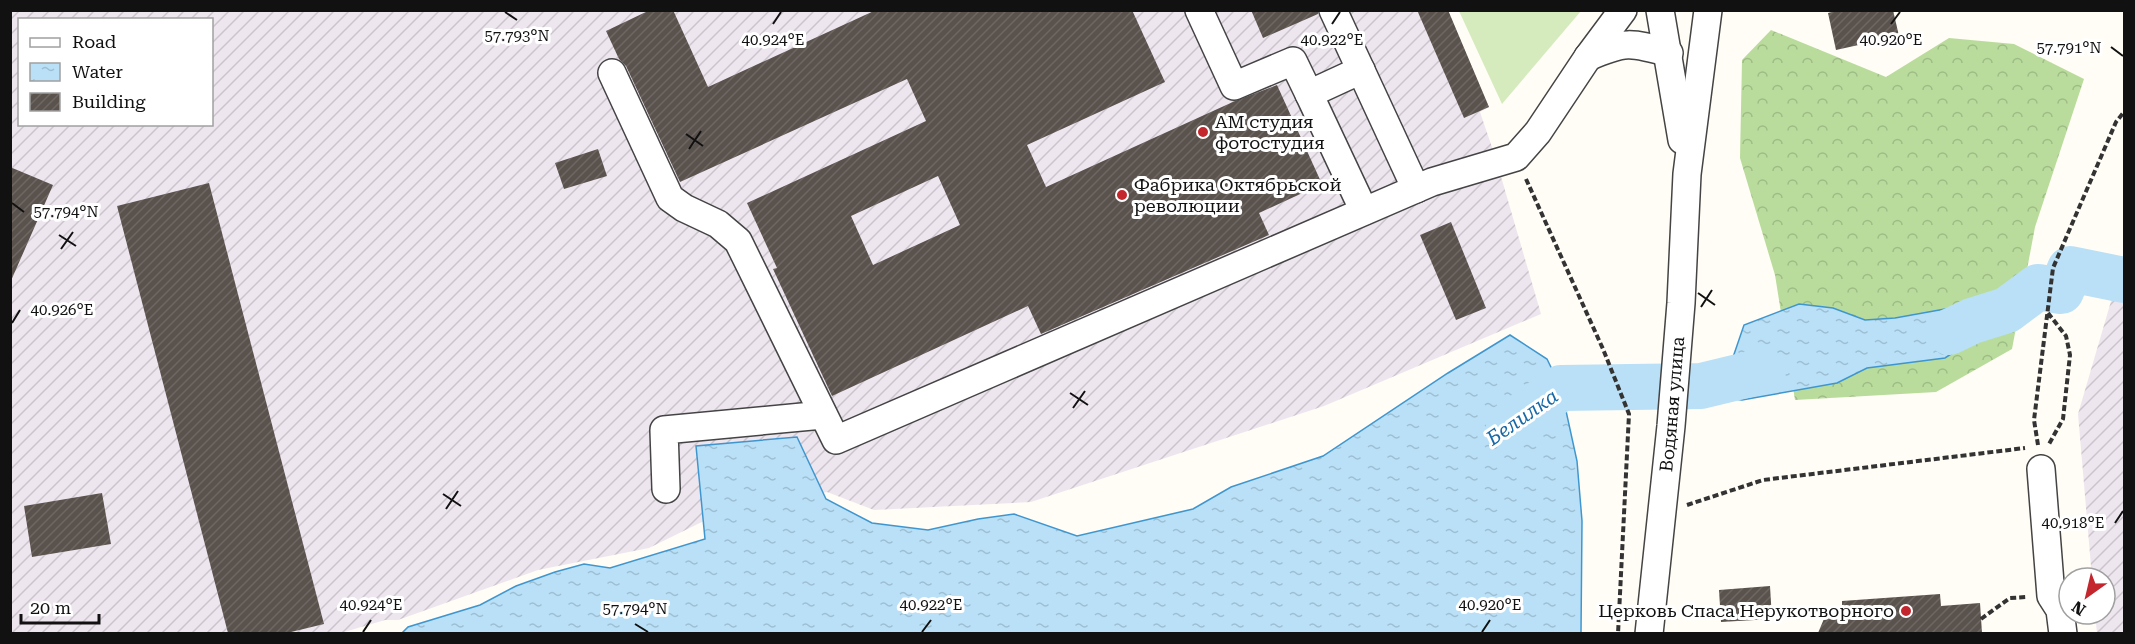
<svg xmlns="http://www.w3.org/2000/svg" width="2135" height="644" viewBox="0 0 2135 644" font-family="'Roboto Serif',serif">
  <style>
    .industrial { fill: url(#industrial-furrows); fill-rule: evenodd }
    .grass { fill: #d5ebbd }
    .forest { fill: url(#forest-crowns) }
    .water { fill: url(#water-ripples); stroke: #3f96cf; stroke-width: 1.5 }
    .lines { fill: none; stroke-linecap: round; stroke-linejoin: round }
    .river { stroke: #b9e0f7; stroke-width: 46 }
    .building { fill: url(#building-hatch); fill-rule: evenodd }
    .minor-casing { stroke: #444; stroke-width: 30 }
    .path { stroke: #333; stroke-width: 4; stroke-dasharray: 6 3; stroke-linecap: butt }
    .minor { stroke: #fff; stroke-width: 27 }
    .ticks { fill: none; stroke: #111; stroke-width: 2 }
    .poi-dot { fill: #c4262e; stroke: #fff; stroke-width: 2 }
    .labels { text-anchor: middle; stroke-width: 6; stroke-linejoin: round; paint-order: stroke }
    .poi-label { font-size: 18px; fill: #111; stroke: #fff; text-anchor: start }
    .street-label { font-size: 18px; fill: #111; stroke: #fff }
    .water-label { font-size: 20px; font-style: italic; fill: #1768a6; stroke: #fff }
    .ticks-label { font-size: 15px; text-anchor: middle; fill: #111; stroke: #fff; stroke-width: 6; stroke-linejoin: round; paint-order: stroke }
  </style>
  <defs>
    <pattern id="industrial-furrows" width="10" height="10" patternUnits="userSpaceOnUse" patternTransform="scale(1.5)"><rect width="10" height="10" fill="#eee6ef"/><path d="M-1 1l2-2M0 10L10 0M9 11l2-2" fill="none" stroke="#cbc4cc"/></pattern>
    <pattern id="forest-crowns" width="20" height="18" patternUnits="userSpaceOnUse" patternTransform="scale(1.5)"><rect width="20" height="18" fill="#b9dc9c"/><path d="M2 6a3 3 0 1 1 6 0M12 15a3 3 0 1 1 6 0" fill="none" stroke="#9ebc85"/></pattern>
    <pattern id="water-ripples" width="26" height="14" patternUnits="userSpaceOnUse" patternTransform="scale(1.5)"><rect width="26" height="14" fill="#b9e0f7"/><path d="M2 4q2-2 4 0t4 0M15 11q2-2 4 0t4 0" fill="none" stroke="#9ebfd3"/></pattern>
    <pattern id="building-hatch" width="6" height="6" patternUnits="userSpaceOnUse" patternTransform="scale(1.5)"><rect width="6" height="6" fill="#5a524d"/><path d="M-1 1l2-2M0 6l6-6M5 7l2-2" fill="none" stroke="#6d6662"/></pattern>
  </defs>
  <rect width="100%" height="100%" fill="#fffdf5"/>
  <!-- industrial -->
  <path class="industrial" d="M10,11H1448L1489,107L1480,112L1495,156L1541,314L1324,406L1031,502L874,510L827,492L712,517L649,548L538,570L398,620H385L341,633H11ZM20,20H212V124H20Z
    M2114,291L2124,293V633H2097L2095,614H2105V578H2092L2078,414Z"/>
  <!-- grass -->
  <path class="grass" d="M1459,11H1581L1502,104Z"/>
  <!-- forest -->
  <path class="forest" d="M1771,30L1886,77L1949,38L2014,44L2084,79L2035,227L2012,349L1936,392L1795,400L1775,275L1740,158L1742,60Z"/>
  <!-- water -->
  <path class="water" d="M2089,258L2124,267V293L2114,291L2070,269Z
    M1799,304L1833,308L1865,320L1895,318L1956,307L2007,310L1965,345L1945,358L1867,368L1837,383L1742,400L1703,395L1701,386L1730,366L1744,325Z
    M1510,335L1547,359L1561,388L1577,461L1582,521L1581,633H402L408,627L480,605L516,586L555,572L584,564L610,568L705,539L696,446L797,437L826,499L872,523L928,530L978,519L1014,514L1077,536L1193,509L1231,487L1323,456L1448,373Z"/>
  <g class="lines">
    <!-- river -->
    <path class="river" d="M1949,332L1972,321L2007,310L2038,287L2061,291L2070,269L2124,280
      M1509,425L1561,388L1701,386L1763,371"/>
  </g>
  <!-- building -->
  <path class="building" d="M650,10H673L708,87L876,10H1132L1165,82L1027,145L1046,187L1235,101L1277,85L1322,184L1259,213L1269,235L1041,334L1028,306L832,396L773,269L777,268L747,203L926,121L907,79L680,182L626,66L619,59L606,31ZM938,176L960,225L873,265L851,216Z
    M1251,10H1318V14L1263,38Z
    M1417,10H1448L1489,107L1464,118Z
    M1840,10H1893L1899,36L1836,50L1828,13Z
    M598,149L607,176L564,189L555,163Z
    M10,167L53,185L10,283Z
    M209,183L324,624L287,633H228L117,206Z
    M1451,222L1486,308L1456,320L1420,235Z
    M102,493L111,544L32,557L24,506Z
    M1770,586L1772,619L1721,622L1719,590Z
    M1940,594L1941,606L1980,603L1982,633H1818L1826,614L1842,605V601Z"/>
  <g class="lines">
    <!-- minor casing -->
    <g class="minor-casing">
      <g id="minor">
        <path d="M1199,10L1234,86L1293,61L1309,94"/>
        <path d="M1333,10L1416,189"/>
        <path d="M1660,10L1682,140"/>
        <path d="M1588,57C1625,41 1630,42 1669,53"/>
        <path d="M1361,70L1309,94L1364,211"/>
        <path d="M612,73L670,198L684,208L718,224L738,241L836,440L1432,182L1516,157L1538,132L1588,57L1623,10"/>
        <path d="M2041,469L2051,596L2060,610L2063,634"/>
        <path d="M666,489L664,430L823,415"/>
        <path id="s1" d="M1649,634L1671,426L1681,303L1687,174L1708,10"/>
      </g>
    </g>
    <!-- path -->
    <path class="path" d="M1526,179L1603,349L1629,414L1618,634
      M2048,313L2066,336L2070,355L2063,419L2049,444
      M2038,445L2034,420L2053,268L2116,122L2124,112
      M1687,505L1763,480L2025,448
      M1981,619L2010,598L2027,597"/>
    <!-- minor -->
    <use href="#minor" class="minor"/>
  </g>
  <!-- ticks -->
  <path class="ticks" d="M505,12L517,20M773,24L781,12M1332,24L1340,12M1891,24L1900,12M2111,47L2123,56M686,134L703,146M689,149L701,131M12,203L24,212M59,235L76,246M61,249L73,232M1698,293L1715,305M1701,307L1712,290M12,323L20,310M1070,393L1088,405M1073,408L1085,391M443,494L461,506M446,509L458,491M2115,523L2123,511M635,624L648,632M363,632L371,620M922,632L931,620M1482,632L1490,620"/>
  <!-- markers -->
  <g class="poi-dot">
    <circle cx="1203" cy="132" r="6"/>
    <circle cx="1122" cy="195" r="6"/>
    <circle cx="1906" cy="611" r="6"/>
  </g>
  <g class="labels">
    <!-- poi labels -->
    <g class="poi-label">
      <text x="1215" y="128">АМ студия<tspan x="1215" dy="21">фотостудия</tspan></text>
      <text x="1134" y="191">Фабрика Октябрьской<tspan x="1134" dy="21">революции</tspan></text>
      <text x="1894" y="617" text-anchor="end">Церковь Спаса Нерукотворного</text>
    </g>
    <!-- street labels -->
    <g class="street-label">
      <text dy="6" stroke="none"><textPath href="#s1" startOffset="231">Водяная улица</textPath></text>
    </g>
    <!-- water labels -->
    <g class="water-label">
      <text transform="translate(1522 417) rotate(-35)" y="7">Белилка</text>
    </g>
  </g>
  <g class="ticks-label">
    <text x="517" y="41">57.793°N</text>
    <text x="773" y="45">40.924°E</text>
    <text x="1332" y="45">40.922°E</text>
    <text x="1891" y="45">40.920°E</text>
    <text x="2069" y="53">57.791°N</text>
    <text x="66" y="217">57.794°N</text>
    <text x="62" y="315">40.926°E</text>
    <text x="2073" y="528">40.918°E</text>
    <text x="371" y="610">40.924°E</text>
    <text x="931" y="610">40.922°E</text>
    <text x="1490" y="610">40.920°E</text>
    <text x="635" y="614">57.794°N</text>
  </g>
  <!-- border -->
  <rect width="2135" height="644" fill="none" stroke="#111111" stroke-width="24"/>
  <!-- legend -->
  <rect x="18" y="18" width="195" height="108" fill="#ffffff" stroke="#a0a0a0" stroke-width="1.5"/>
  <rect x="30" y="38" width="30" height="9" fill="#ffffff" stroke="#a0a0a0" stroke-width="1.5"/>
  <text x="72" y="48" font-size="18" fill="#111111">Road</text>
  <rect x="30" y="63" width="30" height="18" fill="url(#water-ripples)" stroke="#a0a0a0" stroke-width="1.5"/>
  <text x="72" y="78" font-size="18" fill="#111111">Water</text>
  <rect x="30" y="93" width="30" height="18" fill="url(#building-hatch)" stroke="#a0a0a0" stroke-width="1.5"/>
  <text x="72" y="108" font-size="18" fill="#111111">Building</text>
  <!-- north arrow -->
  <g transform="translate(2087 596) rotate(214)"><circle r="28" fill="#ffffff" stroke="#a0a0a0" stroke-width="1.5"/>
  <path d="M0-4.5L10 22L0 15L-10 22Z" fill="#c4262e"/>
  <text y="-9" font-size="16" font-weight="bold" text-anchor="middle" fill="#111111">N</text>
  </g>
  <!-- scale -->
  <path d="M21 614v9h78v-9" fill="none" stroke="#111111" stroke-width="3"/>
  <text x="30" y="614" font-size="18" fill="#111111" stroke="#ffffff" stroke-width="4.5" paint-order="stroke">20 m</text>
</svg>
